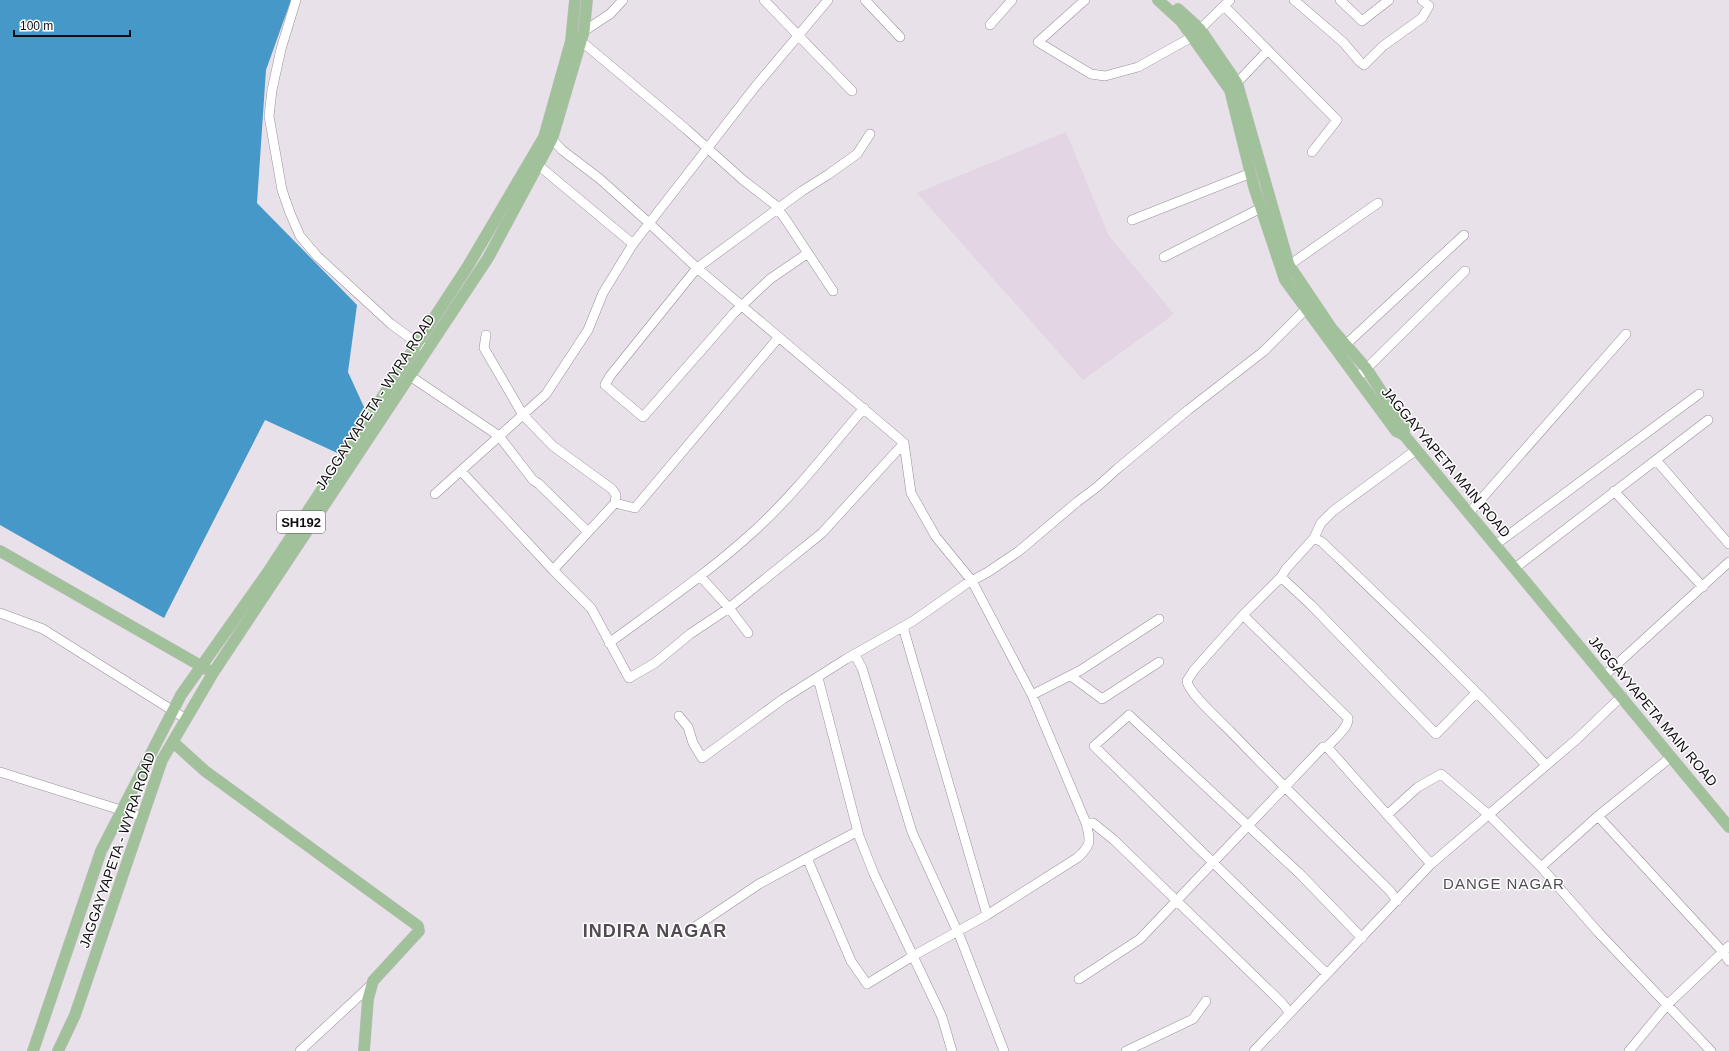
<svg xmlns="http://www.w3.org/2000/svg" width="1729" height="1051" viewBox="0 0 1729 1051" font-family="Helvetica,sans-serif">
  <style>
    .built { fill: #e3d5e3 }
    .water { fill: #4698c8 }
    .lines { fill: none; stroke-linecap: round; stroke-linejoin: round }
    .minor-casing { stroke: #989098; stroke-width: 10 }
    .major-casing { stroke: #c1c0c1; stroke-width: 12 }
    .minor { stroke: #fff; stroke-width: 9 }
    .major { stroke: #a0c19a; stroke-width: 11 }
    .labels { text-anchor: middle; stroke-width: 3; stroke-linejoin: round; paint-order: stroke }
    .shield { fill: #fff; stroke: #585658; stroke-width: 1 }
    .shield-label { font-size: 13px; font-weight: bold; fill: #100d10 }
    .street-label { font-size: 14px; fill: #100d10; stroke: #fff }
    .neighbourhood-label { font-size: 15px; letter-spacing: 1px; fill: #524b52; stroke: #fff }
    .district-label { font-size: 18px; font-weight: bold; letter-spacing: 1px; fill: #524b52; stroke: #fff }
  </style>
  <rect width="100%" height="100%" fill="#e9e1e9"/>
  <!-- built -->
  <path class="built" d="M1066,132L1109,236L1174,314L1083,380L917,193Z"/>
  <!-- water -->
  <path class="water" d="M0,0H291L266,70L257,203L357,305L348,372L369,418L344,456L265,420L164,618L0,525Z"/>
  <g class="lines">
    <!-- minor casing -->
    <g class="minor-casing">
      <path id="minor" d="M296,0L281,49L272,90L269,116L282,190L290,213L300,236L317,256L391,324L427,350
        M764,0L852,91
        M865,0L900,37
        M1085,0L1038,42L1091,74L1105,76L1138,67L1192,37L1230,0
        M1294,0L1343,42L1360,62L1364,65L1383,46L1422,18L1429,6L1422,0
        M1340,0L1362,21L1389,0
        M1224,6L1337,120L1312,152
        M990,25L1012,0
        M584,31L610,14L623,0
        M581,41L686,129L743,180L774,204L786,220L833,291
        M1233,87L1268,50
        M552,139L562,150L600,179L649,223L697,268L904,443L911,493L936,537L972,581L1032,695L1086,823H1093L1114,840L1282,1003L1290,1013
        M538,165L633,244
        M1132,220L1251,173
        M808,253L770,279L734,313L643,417L605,385L610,376L697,268L802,191L829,174L857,154L870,134
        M1164,257L1261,208
        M1285,268L1378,203
        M486,335L484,348L523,415L553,446L612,489L616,495L615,503L553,570
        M1341,349L1464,235
        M410,376L499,436L533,480L539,484L588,532
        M1357,378L1465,271
        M1656,460L1729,544
        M461,471L553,570L591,608L629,678L655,663L690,634L729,608L822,533L904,443
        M1614,491L1703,587
        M435,494L546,394L588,330L603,293L633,244L755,87L828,0
        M615,503L635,508L779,337
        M1469,513L1626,334
        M1314,538L1322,542C1398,615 1475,688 1546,765
        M1495,545L1699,394
        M1515,568L1708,420
        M700,576L729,608L748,633
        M1281,577L1311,605L1436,734L1476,693
        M0,613L43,629L186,719
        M903,627L987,915
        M609,643C658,607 708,573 753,532C794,495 828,450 864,408
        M855,655L862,668L912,832L960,937L1004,1051
        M1071,676L1102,699L1159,662
        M1604,676L1729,562
        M818,678L859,836L874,874L942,1017L952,1051
        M1032,695L1081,670L1159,619
        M679,716L688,727L693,743L702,758L783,699L846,659L913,621L966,584L988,572L1019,551L1077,502L1097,487L1117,469L1188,410L1264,351L1306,309
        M1327,747L1431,864
        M0,772L143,817
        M1387,815L1418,787L1441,774L1489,815L1541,867L1598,932L1711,1051
        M1598,816L1723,952L1729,961
        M858,831L807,858L851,961L867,984L913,956L987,915L1077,858C1091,846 1091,841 1086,823
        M1541,867L1598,816L1671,757
        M1397,901L1390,891C1336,838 1282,785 1230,731C1221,722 1188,692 1187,681L1194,670L1243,615L1281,577L1286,569L1314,538L1321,523L1333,511L1416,450
        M692,929L759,884L807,858
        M1327,974L1094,746L1129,715L1299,873L1362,938
        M1079,979L1140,939L1323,747H1327C1333,740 1349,728 1348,718L1243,615
        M300,1051L371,985
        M1126,1051L1193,1019L1206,1001
        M1254,1051L1431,864L1577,739L1622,696
        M1629,1051L1667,1005L1729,946"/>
    </g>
    <!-- major casing -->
    <g class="major-casing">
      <path id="major" d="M1158,0L1181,21L1230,90L1254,187L1285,280L1396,431L1404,435L1729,827
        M1178,9L1200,29L1237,83L1289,265L1332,329L1366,368L1404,426V435
        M0,551L208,670
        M173,742L205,771L418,926L419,931L373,981L368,999L364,1051
        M33,1051L101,851L181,695L268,572L468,266L544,137L571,41L575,0
        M58,1051L75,1015L162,760L213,673L488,258L552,139L584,31L587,0"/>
    </g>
    <!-- minor -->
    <use href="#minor" class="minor"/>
    <!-- major -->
    <use href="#major" class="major"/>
  </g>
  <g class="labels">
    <!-- shield labels -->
    <rect class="shield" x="277" y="511" width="48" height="22" rx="3"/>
    <g class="shield-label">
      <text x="301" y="527">SH192</text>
    </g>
    <!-- street labels -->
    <g class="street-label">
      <text transform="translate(375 402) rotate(-57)" y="5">JAGGAYYAPETA - WYRA ROAD</text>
      <text transform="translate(1446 462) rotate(50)" y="5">JAGGAYYAPETA MAIN ROAD</text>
      <text transform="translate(1653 711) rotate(50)" y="5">JAGGAYYAPETA MAIN ROAD</text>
      <text transform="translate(117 850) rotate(-71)" y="5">JAGGAYYAPETA - WYRA ROAD</text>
    </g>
    <!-- neighbourhood labels -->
    <g class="neighbourhood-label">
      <text x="1504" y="889">DANGE NAGAR</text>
    </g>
    <!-- district labels -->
    <g class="district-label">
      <text x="655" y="937">INDIRA NAGAR</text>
    </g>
  </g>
  <!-- scale -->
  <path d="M14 30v6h116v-6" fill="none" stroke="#100d10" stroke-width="2"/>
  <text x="20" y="30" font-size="12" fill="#100d10" stroke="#ffffff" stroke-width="3" paint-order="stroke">100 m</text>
</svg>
